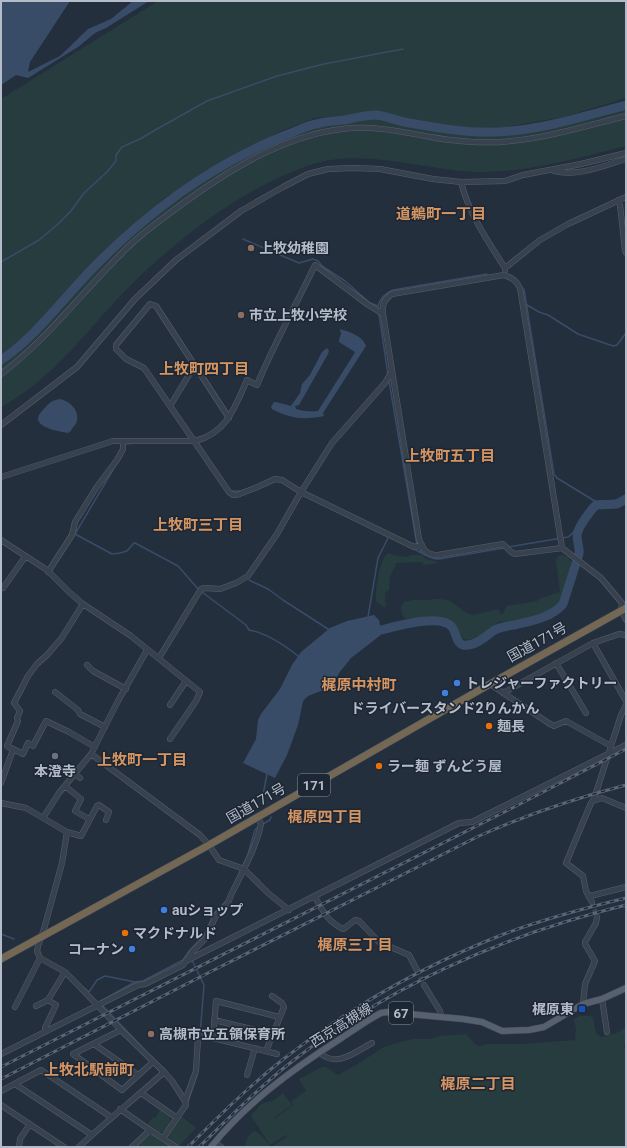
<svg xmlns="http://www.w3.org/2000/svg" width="627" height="1148" viewBox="0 0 627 1148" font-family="Roboto,'Noto Sans JP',sans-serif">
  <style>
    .green { fill: #263c3f }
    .water { fill: #394c67 }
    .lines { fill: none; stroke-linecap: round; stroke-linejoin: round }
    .stream { stroke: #394c67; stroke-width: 1.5 }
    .river { stroke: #394c67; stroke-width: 9 }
    .minor-tunnel { stroke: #3a4453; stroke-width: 5; stroke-dasharray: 5 2.5; stroke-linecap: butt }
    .minor-casing { stroke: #565f6c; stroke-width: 6 }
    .major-casing { stroke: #414a57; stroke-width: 7 }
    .highway-casing { stroke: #434c59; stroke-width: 8 }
    .minor { stroke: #38414e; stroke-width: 5 }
    .major { stroke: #56606e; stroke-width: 6 }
    .highway { stroke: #746855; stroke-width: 7 }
    .rail-casing { stroke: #5a6575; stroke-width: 3 }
    .rail { stroke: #1d2633; stroke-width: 1.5; stroke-dasharray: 4.5; stroke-linecap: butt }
    .education-dot { fill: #8d6e63; stroke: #1d2633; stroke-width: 1.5 }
    .shop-dot { fill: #3f7fe0; stroke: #1d2633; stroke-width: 1.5 }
    .food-dot { fill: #e8710a; stroke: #1d2633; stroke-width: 1.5 }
    .worship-dot { fill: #6b7280; stroke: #1d2633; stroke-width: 1.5 }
    .transit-dot { fill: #1a4fb4; stroke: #1d2633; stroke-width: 1.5 }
    .labels { text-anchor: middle; stroke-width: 3; stroke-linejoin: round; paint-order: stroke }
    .shield { fill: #1d2633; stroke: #878f9c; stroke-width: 1 }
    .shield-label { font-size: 13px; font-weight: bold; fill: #b4bcc9 }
    .poi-label { font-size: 14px; font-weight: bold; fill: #b4bcc9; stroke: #1d2633; text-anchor: start }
    .street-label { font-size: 14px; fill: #b4bcc9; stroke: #1d2633 }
    .neighbourhood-label { font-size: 15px; font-weight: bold; fill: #d59563; stroke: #1d2633 }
  </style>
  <rect width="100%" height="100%" fill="#242f3e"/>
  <!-- green -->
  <path class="green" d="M158,1H626V98L564,117L505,127L467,128L438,125L395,117L358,114L315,118L281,131L216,166L166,197L128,230L82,275L31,331L9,350L1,356V99Z
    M626,107V114C578,127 528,141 478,141C432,140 389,121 343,127C303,131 267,150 234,170C196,193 160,215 128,244C116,256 105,269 94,281C64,313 35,344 1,371V364L26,343L95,267L143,222L175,198L208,176L262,146L318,125L356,119L381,120L456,132L492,133L527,131L563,123Z
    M626,118V146C578,158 527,173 477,172C423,170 363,147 310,165C243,188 176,239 126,290C87,330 52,380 1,407V376L26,357L51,332L117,260L147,233L184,204L218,182L252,162L282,147L309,138L334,132L355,130L384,131L450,141L525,140Z
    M388,553L397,556L408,557L410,555H421L427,559L437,562L438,563L424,565L422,562L396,563L395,567L390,576L389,590L385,593L386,607H384L376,602C375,591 379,559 388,553Z
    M562,555L567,557L572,562L563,599C556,613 525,620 510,622C506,622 502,621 498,622C490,632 477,642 463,639C460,635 459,631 456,628C444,611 423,619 405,619C401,613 399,608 404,602L413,600H431L433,599H440L450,601L467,613L474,615L498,609L501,614H503L507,606L537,601L541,598L560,592L556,561L558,556Z
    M580,1016H590L593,1018L596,1033L601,1037L619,1032L626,1026V1044L623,1046L626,1049V1147H245C246,1140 248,1135 254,1131C261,1133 265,1140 270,1146H273L287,1136L286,1135L270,1145L251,1116L261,1104L270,1101L271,1102L283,1093L292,1105L275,1117L285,1133L276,1118L293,1105L291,1101L306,1091L299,1079L322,1067H326L338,1075L361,1062L382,1048L397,1043L413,1039H431L440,1036L466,1034L476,1045L480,1046L487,1044H522L575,1040L576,1029L574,1019Z
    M160,1110L171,1118C171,1124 165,1131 160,1133L147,1125L153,1117L155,1118Z
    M181,1116L196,1128L179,1146L168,1137V1135Z
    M151,1134L153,1135L173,1147H135L149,1135Z"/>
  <!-- water -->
  <path class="water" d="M1,1H70L30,62L28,72L60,56L88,29L111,19L133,1H149L106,28L95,33L78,47L28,78L16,75L1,85Z
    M340,329C350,332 363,336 366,346L323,413L324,416C304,420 291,419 272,409L271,407L274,402H276L291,406L300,393L302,384L310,375L322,352L327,348L329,351L328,354L299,405L295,406L296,409C302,411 313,412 318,411L354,354L355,352L339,342V340L341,334Z
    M60,399C69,401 79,409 77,420C77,425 72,427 71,431L68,433C59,431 27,427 42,411C49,403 50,401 60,399Z
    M374,615L379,620L382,634L351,658L339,673L334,682L326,689L308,696L303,701L298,725L287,755L275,778L243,763L256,739L258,720L261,714L280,689L292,665L301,652L330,628L347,621Z"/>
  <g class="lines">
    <!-- stream -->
    <path class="stream" d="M243,239L299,263L313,259L318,261L322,266L345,281L370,303L378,306
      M1,262L39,240L58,224L71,211L84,193L107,172L116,161V155L122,147L140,139L157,129L207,101L277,76L324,64L403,49
      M524,289L554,474L557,478L593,500L598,502
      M527,305L539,312L548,315L578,334L613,346L617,345L626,333
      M378,310C378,300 384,294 393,290L487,274
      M379,314L388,375
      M389,381L417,545
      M125,444L137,443
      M117,463L75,534L112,554L120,553L127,551L134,543H135L178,566L199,590
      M232,491H240
      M508,547L568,537C578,531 583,512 593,504C599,499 605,502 611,501C617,501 621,498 626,495
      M419,548L422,553
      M414,549C422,553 429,559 439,559L504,548
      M249,580L268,589L283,600L328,629
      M202,592L246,625L249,630C267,633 284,645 298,656
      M368,617L378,558L389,536
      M264,803L262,800L267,774
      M263,824L270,820L271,817
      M1,934L14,939
      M192,960L204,985L200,1036
      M83,987L89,992L97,980L105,976L135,982
      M100,1002H99L135,982L143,981L183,960L190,950L204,935L214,913L227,900L248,854L255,830L258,827
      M102,1005L142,1047
      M188,1102L197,1075"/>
    <!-- river -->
    <path class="river" d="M1,360C36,337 65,296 95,266C149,211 213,164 286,135C295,132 305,126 316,124C325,121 335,121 344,120C354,118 366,115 376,115C386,116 395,120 404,122C433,127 463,133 493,132C538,131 582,117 626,105
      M381,630C397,626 441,613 452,627C456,632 456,643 463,645C474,647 485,637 493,631C499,627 507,626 514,625C531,621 551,618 563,604L579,554C580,548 577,542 577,535C578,527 590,511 596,505L617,504L626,499"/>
    <!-- minor-tunnel -->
    <path class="minor-tunnel" d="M592,902L597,917
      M417,970L424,985"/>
    <!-- minor casing -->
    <g class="minor-casing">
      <path id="minor" d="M554,171C578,177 603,166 626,159
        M461,182C469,214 487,240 505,268V270
        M618,200L620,205L625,250L626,253
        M505,268L540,240L568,224L626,197
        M1,374C48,339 82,292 123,252C137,237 154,225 170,213C219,176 280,136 342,129C373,125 402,132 431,137C445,140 460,141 474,142C526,145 577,128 626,116
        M170,406L195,365
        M229,418L156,306L150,304L116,345V349L126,359L144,368L229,492L233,495H237L255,488L275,479L282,480L301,492L414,547L422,545
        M1,425L77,367L135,299L176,260L241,211L283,187L308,174L328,169L353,168L380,169L433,179L461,182L505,181L523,175L581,164L626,153
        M1,477L113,441H195C227,433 235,407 247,380L257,385C274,344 296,305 315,265L367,304L383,314
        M1,540L47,570L70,593L83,604L131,636L200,692L196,701L170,739
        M562,548L520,288C516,280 512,278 504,275L392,294C384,300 382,304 383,314L419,539C423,549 426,555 438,555L503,544L511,552L515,554L562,548L601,578L622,603L621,610L626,620
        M48,572L72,535L75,522L96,488L117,460L123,449V442
        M1,587L3,588L25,557
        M83,604L61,639L47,655L37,664L28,676L14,703L20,711L17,718L18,721L7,746L23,754L28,743L33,746L46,721L69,732L95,747
        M593,643L619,634L626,635
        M159,658L201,589L205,588L220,589L236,583L248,576L277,534L301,492L332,443L385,383L392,371
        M556,663L586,713
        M87,665L93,671L126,689
        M490,684L550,724L554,726L566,721L611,746
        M55,692L78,710L80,714L105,727
        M503,693L593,643L626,701
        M170,705L186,681
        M91,754L200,835L209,845L219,860L244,869L268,893L289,910
        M75,774L80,778
        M1,783L13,750
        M65,786L81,799L75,811L89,819
        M593,801L602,798L626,808
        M1,803L26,808L67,832L62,863L44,929L38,946L37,951L40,958L65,972L77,984L121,1030L164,1072L172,1081L185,1101
        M43,818L59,793L91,754L118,701L147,650
        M67,832L81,836L97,806L99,805L109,812L106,820
        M590,896L626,887
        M315,897C323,911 327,921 343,929L345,928L355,920L359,921L379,942L409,955L417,970
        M592,902L586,891L583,876L566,863L591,803L594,799L621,715L626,705
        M186,961L193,951L207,937L215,917L228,903L231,895C242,872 256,849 261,824L258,817
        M424,985L440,1011L441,1016
        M602,999L607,1032
        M583,1004L585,984L595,961L585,944V942L596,923L597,917
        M36,1006L48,1000
        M15,1007L40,958
        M214,1020L273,1034
        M121,1030L73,1054L122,1090L153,1062
        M46,1031L45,1028L56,1005L48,1000L65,972
        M94,1044L138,1075
        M266,1051L284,1007L282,1003L272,996
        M319,1052C336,1069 355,1052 372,1043
        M1,1054L138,985L145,984L183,965L186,961L459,823L472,822L626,745
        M277,1054L213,1038L216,1001L279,1017
        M247,1075L255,1048
        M15,1084L92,1135
        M1,1091L41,1070L111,1117
        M141,1093L177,1118
        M1,1105L64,1147
        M120,1109L150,1130
        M163,1138L186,1105L185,1101L196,1071L198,1038L202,1036L213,1038
        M215,1143L221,1147
        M19,1147L20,1139L30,1124
        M79,1147C106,1121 136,1098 164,1072
        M132,1147L150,1130L176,1147"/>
    </g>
    <!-- major casing -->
    <g class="major-casing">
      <path id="major" d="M211,1147C246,1103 293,1069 340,1039C354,1030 367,1020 381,1013L387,1012L463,1019L482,1022L502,1031L529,1030L544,1027L583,1004L602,999L626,988"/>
    </g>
    <!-- highway casing -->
    <g class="highway-casing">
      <path id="highway" d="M1,959L209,845L490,684L626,608"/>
    </g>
    <!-- minor -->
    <use href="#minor" class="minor"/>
    <!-- major -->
    <use href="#major" class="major"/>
    <!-- highway -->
    <use href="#highway" class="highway"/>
    <!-- rail casing -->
    <g class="rail-casing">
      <path id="rail" d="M1,1067L520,804L626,749
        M1,1079L202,976L479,836C526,815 576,798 626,785
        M188,1147C218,1117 248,1087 281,1061C348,1008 425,965 504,934C544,919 585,908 626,898
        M199,1147C227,1120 254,1092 285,1067C384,988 503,935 626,905"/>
    </g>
    <!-- rail -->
    <use href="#rail" class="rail"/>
  </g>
  <!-- markers -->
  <g class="education-dot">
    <circle cx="251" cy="248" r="4"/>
    <circle cx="241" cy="315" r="4"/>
    <circle cx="151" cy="1034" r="4"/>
  </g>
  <g class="shop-dot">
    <circle cx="457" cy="683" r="4"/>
    <circle cx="445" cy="693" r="4"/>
    <circle cx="164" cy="910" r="4"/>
    <circle cx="132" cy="949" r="4"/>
  </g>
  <g class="food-dot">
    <circle cx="489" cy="726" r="4"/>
    <circle cx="379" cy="766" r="4"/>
    <circle cx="125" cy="933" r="4"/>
  </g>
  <circle class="worship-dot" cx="55" cy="756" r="4"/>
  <rect class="transit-dot" x="578" y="1005" width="8" height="8" rx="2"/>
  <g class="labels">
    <!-- shield labels -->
    <g class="shield">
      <rect x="298" y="774" width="32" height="22" rx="3"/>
      <rect x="389" y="1002" width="24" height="22" rx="3"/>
    </g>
    <g class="shield-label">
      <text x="314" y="790">171</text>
      <text x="401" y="1018">67</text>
    </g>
    <!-- poi labels -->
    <g class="poi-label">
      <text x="259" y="253">上牧幼稚園</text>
      <text x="249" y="320">市立上牧小学校</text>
      <text x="465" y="688">トレジャーファクトリー</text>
      <text x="445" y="713" text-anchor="middle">ドライバースタンド2りんかん</text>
      <text x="497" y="731">麺長</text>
      <text x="387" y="771">ラー麺 ずんどう屋</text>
      <text x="55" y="776" text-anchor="middle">本澄寺</text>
      <text x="172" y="915">auショップ</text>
      <text x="133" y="938">マクドナルド</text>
      <text x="124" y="954" text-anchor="end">コーナン</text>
      <text x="574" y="1014" text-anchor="end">梶原東</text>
      <text x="159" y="1039">高槻市立五領保育所</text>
    </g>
    <!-- street labels -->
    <g class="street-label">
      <text transform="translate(537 642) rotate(-29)" y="5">国道171号</text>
      <text transform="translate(256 803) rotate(-30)" y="5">国道171号</text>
      <text transform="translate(341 1025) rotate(-32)" y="5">西京高槻線</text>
    </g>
    <!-- neighbourhood labels -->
    <g class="neighbourhood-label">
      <text x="441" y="219">道鵜町一丁目</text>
      <text x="204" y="374">上牧町四丁目</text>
      <text x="450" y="461">上牧町五丁目</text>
      <text x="198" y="530">上牧町三丁目</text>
      <text x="359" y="690">梶原中村町</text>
      <text x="142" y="765">上牧町一丁目</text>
      <text x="325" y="822">梶原四丁目</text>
      <text x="355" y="950">梶原三丁目</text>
      <text x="89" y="1075">上牧北駅前町</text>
      <text x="478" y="1089">梶原二丁目</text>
    </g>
  </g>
  <!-- border -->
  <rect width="627" height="1148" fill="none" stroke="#b4bcc9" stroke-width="4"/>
</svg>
